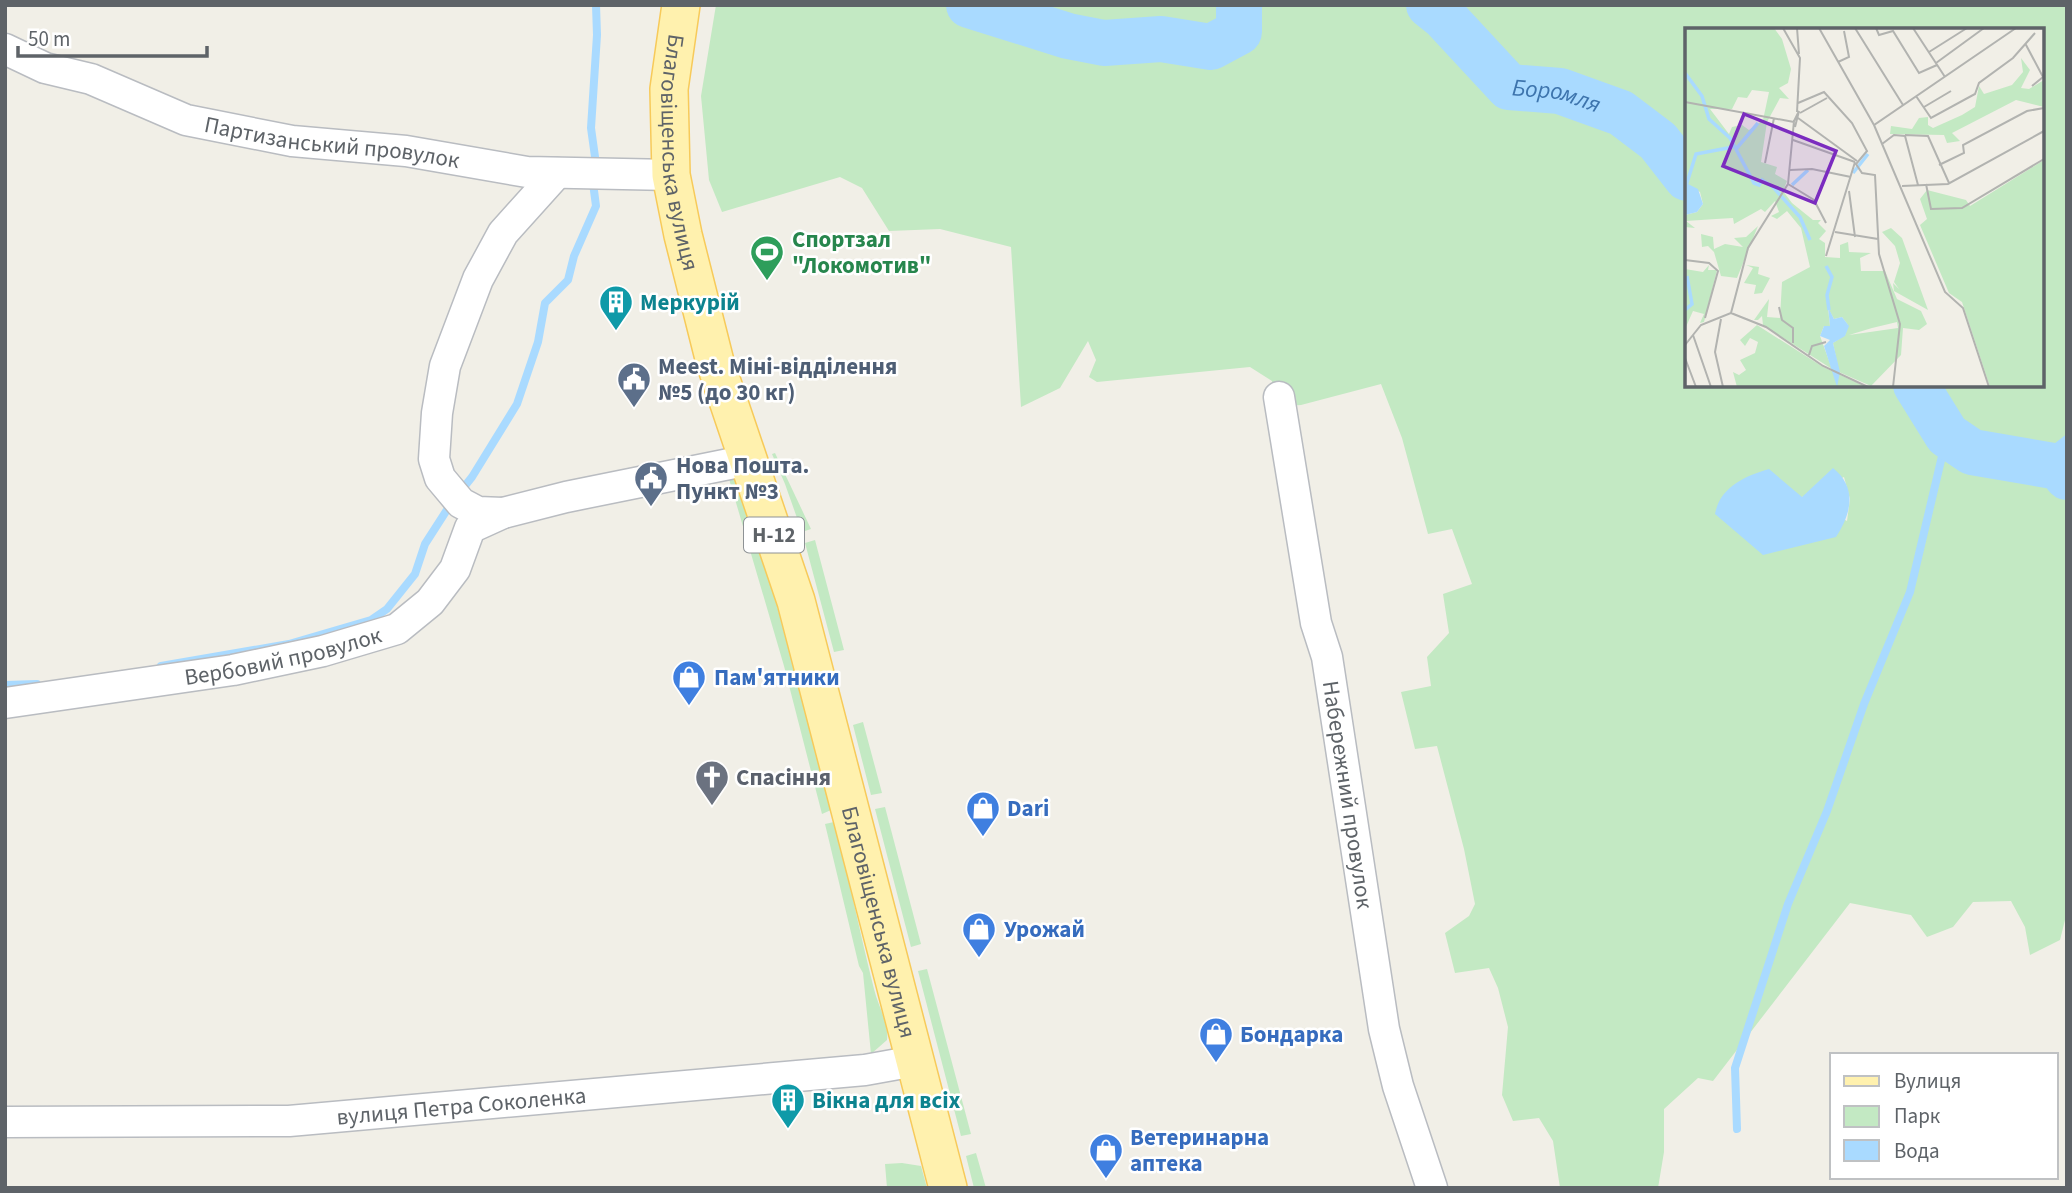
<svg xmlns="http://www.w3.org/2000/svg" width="2072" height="1193" viewBox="0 0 2072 1193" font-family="'Source Sans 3',sans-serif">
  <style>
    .green { fill: #c3e9c3; fill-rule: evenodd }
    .water { fill: #a9daff }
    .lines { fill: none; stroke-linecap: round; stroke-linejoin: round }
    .stream { stroke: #a9daff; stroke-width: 8 }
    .river { stroke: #a9daff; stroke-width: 46 }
    .minor-casing { stroke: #b9bcc1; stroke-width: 33 }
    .major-casing { stroke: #f7ca5a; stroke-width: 40 }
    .minor { stroke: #fff; stroke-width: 30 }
    .major { stroke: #fff1ae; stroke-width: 37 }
    .labels { text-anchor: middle; stroke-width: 5; stroke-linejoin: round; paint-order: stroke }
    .shield { fill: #fff; stroke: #8e9295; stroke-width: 2 }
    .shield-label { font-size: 21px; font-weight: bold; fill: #5e6368 }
    .street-label { font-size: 23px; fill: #5e6368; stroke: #fff }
    .leisure-label { font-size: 23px; font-weight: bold; fill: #27864d; stroke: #fff; text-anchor: start }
    .culture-label { font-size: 23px; font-weight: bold; fill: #0d838f; stroke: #fff; text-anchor: start }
    .service-label { font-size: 23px; font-weight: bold; fill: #4e5e75; stroke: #fff; text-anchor: start }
    .shop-label { font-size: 23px; font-weight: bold; fill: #366cbe; stroke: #fff; text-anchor: start }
    .worship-label { font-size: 23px; font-weight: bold; fill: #5b616d; stroke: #fff; text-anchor: start }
    .water-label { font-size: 24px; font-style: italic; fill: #3d74ad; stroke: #fff }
    .inset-river { fill: none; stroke: #a9daff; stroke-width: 3.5 }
    .inset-road { fill: none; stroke: #b2b3b0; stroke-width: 2 }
    .view { fill: #7b2cbf; fill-opacity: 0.15; stroke: #7b2cbf; stroke-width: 3.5 }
    .inset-edge { fill: none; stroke: #5e6368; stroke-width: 3.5 }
  </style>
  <rect width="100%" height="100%" fill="#f1efe7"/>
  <!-- green -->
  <path class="green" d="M716,5H2067V912L2060,940L2030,955L2025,927L2011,901L1973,902L1953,927L1927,937L1911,915L1850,903L1713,1081L1698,1078L1664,1109V1152L1658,1188H1560L1553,1141L1539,1118L1513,1121L1502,1095L1508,1027L1498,988L1489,968L1455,973L1445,933L1469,916L1475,904L1464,849L1437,746L1415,749L1401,692L1431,686L1427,657L1449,633L1443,594L1472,584L1452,529L1428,534L1402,438L1381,384L1301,405L1273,407L1272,381L1250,367L1097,382L1089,377L1096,360L1088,341L1060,388L1021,407L1011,247L940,229L889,231L862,188L840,177L722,212L709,180L701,96ZM1687,30H2042V385H1687ZM1844,477L1850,499L1847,521L1802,497Z
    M775,453L811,529L802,532L785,484L772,454Z
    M733,471L772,587L831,810L822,814L784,666L727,472Z
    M815,540L844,650L834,652L805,543Z
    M863,722L882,793L871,795L853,725Z
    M885,807L921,944L911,947L875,809Z
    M834,822C849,877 860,934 874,989C878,1006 889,1023 887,1040L871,1054L863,973L859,966L825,824Z
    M927,969L971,1134L961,1136L918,971Z
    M976,1153L986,1188H974L966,1156Z
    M902,1163L921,1166L927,1188H887L885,1164Z"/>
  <!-- water -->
  <path class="water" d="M1833,468C1858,488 1851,514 1836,537L1763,555L1715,514C1720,487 1745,476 1769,469L1802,497Z"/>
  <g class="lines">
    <!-- stream -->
    <path class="stream" d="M596,5L597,35L591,128L596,164
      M2036,463L2067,439
      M460,492L472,477L517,404L538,342L545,303L568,280L574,256L596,206L593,183
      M161,666L289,644L371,620L387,609L415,574L425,544L452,502
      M5,685L37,684
      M1737,1129L1735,1068L1788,904L1827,811L1864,704L1910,592L1947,435"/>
    <!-- river -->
    <g class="river">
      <path d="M969,5L1068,36L1104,43L1161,39L1211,47L1239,32V5"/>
      <path id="s1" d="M1429,5L1444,17L1509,87L1560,91L1621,113L1658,141L1687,178"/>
      <path d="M1916,385L1947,435L1972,452L2059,467L2067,477"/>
    </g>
    <!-- minor casing -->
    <g class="minor-casing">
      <g id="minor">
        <path id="s2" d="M5,49L45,68L91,79L186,120L292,141L406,151L527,172L671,175"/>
        <path id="s3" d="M1279,397L1316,623L1327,657L1384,1029L1398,1086L1432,1188"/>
        <path d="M503,513L478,512L461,503L440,478L434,459L437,413L445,366L478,279L503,233L557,173"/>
        <path id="s4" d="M5,703L233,670L323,651L397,629L430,602L455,569L470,528L503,513L566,497L749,460"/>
        <path id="s5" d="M5,1122L289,1121L865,1070L915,1061"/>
      </g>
    </g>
    <!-- major casing -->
    <g class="major-casing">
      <g id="major">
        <path id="s6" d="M681,5L669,89L671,175L683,235L715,362L796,601L948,1188"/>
      </g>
    </g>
    <!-- minor -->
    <use href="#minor" class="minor"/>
    <!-- major -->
    <use href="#major" class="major"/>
  </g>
  <!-- icons -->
  <defs>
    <g id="stadium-pin" transform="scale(1.75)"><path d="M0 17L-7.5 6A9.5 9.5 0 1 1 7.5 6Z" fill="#2e9e5b" stroke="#fff"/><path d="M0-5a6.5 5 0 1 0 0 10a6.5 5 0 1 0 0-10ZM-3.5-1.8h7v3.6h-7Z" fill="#fff"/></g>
    <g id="building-pin" transform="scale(1.75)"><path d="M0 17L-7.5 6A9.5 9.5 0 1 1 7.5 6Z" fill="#0f9aa8" stroke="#fff"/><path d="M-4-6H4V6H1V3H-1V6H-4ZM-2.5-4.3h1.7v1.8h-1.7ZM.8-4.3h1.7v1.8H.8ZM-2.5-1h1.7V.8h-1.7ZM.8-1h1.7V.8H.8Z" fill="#fff"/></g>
    <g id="civic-pin" transform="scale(1.75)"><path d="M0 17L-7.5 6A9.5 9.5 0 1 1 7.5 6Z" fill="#5c6f8a" stroke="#fff"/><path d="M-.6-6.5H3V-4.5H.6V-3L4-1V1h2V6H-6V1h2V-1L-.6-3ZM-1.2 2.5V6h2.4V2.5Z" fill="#fff"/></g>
    <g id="shop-pin" transform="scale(1.75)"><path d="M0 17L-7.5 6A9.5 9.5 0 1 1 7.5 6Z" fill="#3f7fe0" stroke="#fff"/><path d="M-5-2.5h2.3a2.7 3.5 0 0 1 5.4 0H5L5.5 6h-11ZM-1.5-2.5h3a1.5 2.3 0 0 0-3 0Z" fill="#fff"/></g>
    <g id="church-pin" transform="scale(1.75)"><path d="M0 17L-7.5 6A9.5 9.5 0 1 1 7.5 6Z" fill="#6b7280" stroke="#fff"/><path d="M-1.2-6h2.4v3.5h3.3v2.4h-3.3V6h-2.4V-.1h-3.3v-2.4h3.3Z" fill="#fff"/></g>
  </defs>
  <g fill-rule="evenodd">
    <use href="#stadium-pin" x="767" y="252"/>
    <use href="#building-pin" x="616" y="302"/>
    <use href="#civic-pin" x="634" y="379"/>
    <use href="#civic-pin" x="651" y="478"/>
    <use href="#shop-pin" x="689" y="677"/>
    <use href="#church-pin" x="712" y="777"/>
    <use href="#shop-pin" x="983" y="808"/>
    <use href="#shop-pin" x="979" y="929"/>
    <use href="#shop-pin" x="1216" y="1034"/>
    <use href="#building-pin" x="788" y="1100"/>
    <use href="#shop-pin" x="1106" y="1150"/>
  </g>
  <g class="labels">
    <!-- shield labels -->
    <rect class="shield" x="744" y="517.5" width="60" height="35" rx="5"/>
    <g class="shield-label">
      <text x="774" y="542">Н-12</text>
    </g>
    <!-- street labels -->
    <g class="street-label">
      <text dy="8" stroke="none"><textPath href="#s2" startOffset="343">Партизанський провулок</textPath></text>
      <text dy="8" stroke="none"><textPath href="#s6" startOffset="149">Благовіщенська вулиця</textPath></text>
      <text dy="8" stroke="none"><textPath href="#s4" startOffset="282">Вербовий провулок</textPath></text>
      <text dy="8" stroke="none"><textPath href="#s3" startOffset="404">Набережний провулок</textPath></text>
      <text dy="8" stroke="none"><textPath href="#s6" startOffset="947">Благовіщенська вулиця</textPath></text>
      <text dy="8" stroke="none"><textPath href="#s5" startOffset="457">вулиця Петра Соколенка</textPath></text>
    </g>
    <!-- leisure labels -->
    <g class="leisure-label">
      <text x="792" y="247">Спортзал<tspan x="792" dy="26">"Локомотив"</tspan></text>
    </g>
    <!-- culture labels -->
    <g class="culture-label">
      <text x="640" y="310">Меркурій</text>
      <text x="812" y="1108">Вікна для всіх</text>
    </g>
    <!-- service labels -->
    <g class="service-label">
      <text x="658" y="374">Meest. Міні-відділення<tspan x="658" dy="26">№5 (до 30 кг)</tspan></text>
      <text x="676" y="473">Нова Пошта.<tspan x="676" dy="26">Пункт №3</tspan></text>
    </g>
    <!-- shop labels -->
    <g class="shop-label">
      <text x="714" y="685">Пам'ятники</text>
      <text x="1007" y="816">Dari</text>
      <text x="1004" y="937">Урожай</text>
      <text x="1240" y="1042">Бондарка</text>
      <text x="1130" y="1145">Ветеринарна<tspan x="1130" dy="26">аптека</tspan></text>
    </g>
    <!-- worship labels -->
    <g class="worship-label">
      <text x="736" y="785">Спасіння</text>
    </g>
    <!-- water labels -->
    <g class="water-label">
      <text dy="8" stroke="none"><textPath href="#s1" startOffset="163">Боромля</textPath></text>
    </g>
  </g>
  <!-- overview -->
  <g transform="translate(1685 28)">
    <rect width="359" height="359" fill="#f1efe7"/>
    <path d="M0,0H89L97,11L106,41L103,55L94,60L104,71L95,70L82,94L76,134L92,139L90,146L102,153L98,163L107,175L128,192H136L133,195L141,203L134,211L140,215V229L155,230V217L163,214L164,224L186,225L175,230L176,243H200L212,271L236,283L242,296L234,302L218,300L216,327L186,358L154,344L148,315L160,307L163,297L157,289L149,291L143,280L145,298H139L135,308L147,341L78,297L77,288L73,292H69L84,271L82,289L95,290L97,254L125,239L116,200L102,183L92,191L86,188L94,184L90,173L80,184L76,181L49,196L48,190L31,191L1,193L10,200L0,199V187L12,184L18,176L15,164L0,156ZM67,62L84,64L78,92L64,102L57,97L47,99L44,106L25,81H47L53,69L62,70ZM212,294L213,300L164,307L187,300ZM336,30L345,42L336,60L344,61L359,52V79L331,72L267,105L275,113L262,115L259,107L205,106L206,98L227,101L234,90L243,89V97L248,100L277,87L290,79L294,58L299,66L327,57L338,44ZM359,132V359H305L277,274L264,265L235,197L242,191L235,171L242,162L281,172L285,178ZM73,198L52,250L36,248L29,224L23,218L17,219L16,206L28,209L29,221L40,216L58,219L49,210L61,209ZM206,200L217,210L243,282L209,263L208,255L214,261L209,254L215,235L210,218L197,204ZM24,237L23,242H32L19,294L15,295L19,286L8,283L0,301V241L18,244ZM61,237L74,239L73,246L85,250L77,265L69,266L71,257L59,255L68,240ZM72,297L138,339L181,359H52L48,344L54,347L61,342L55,332L70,325L73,314L65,310L60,318L55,312Z" fill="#c3e9c3" fill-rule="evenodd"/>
    <path d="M1,155L13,161L18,176L12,184L0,187ZM143,279L149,291L157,289L164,298L160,308L148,315L155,344L152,359L139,318L145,312L135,308L139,298H145Z" fill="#a9daff"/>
    <path class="inset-river" d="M0,45L17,68L24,91L45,110L69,155L74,157L77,152L88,159L115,189L125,212M51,121L73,95M168,145L183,126M107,157L123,142M0,161L11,126L48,119M141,238L147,249L142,267L144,282M0,282L7,276L2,248"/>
    <path class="inset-road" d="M98,0L115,30L112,84M112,0L114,26M134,0L189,97L331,0M170,0L218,77M191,0L194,7L208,3L234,45L252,37M228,0L260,49M340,15L358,49L347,58M244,24L282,0M153,34L164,29L159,3M251,35L299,0M231,68L246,90L290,66L294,55L328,30L350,5M0,74L109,94M113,75L139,64L167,95L182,123L171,136L177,145L190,147L194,226L215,296L208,359M239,79L266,63M115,85L142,70M113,90L172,133M189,97L260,264L278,280L304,359M220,107L243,108L264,155M108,112L170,134M197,116L209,107L220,108L233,157M80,135L89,90M254,137L279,125L278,117L342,83L359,80M105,142L127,141L166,149M103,156L129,172L141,195M241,156L246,181L277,180L359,131M217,158L263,156L359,103M164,163L170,209M150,204L193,211M141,228L170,134M0,232L24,235L33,243L20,290M94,279L97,292L108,300V315M46,285L81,299L138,338L183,359M36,291L30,324L38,359M8,307L26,359M0,317L16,297L46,285L63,220L103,156L109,93L114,83L110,99M124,327L127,318L141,314M0,330L11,359"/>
    <path class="view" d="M59,86L151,123L130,175L38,138Z"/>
    <rect width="359" height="359" class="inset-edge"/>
  </g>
  <!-- border -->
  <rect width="2072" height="1193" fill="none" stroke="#5e6368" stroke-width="14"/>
  <!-- legend -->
  <rect x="1830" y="1053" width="228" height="126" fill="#ffffff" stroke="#bfc1c3" stroke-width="2"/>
  <rect x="1844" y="1076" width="35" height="10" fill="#fff1ae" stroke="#bfc1c3" stroke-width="2"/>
  <text x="1894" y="1088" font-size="21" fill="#5e6368">Вулиця</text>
  <rect x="1844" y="1106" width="35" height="21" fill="#c3e9c3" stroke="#bfc1c3" stroke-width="2"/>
  <text x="1894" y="1123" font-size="21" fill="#5e6368">Парк</text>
  <rect x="1844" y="1140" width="35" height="21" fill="#a9daff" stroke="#bfc1c3" stroke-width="2"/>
  <text x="1894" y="1158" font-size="21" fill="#5e6368">Вода</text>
  <!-- scale -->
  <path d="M18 46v10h189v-10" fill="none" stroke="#5e6368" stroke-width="3.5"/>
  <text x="28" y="46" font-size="21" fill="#5e6368" stroke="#ffffff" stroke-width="5" paint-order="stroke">50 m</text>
</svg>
